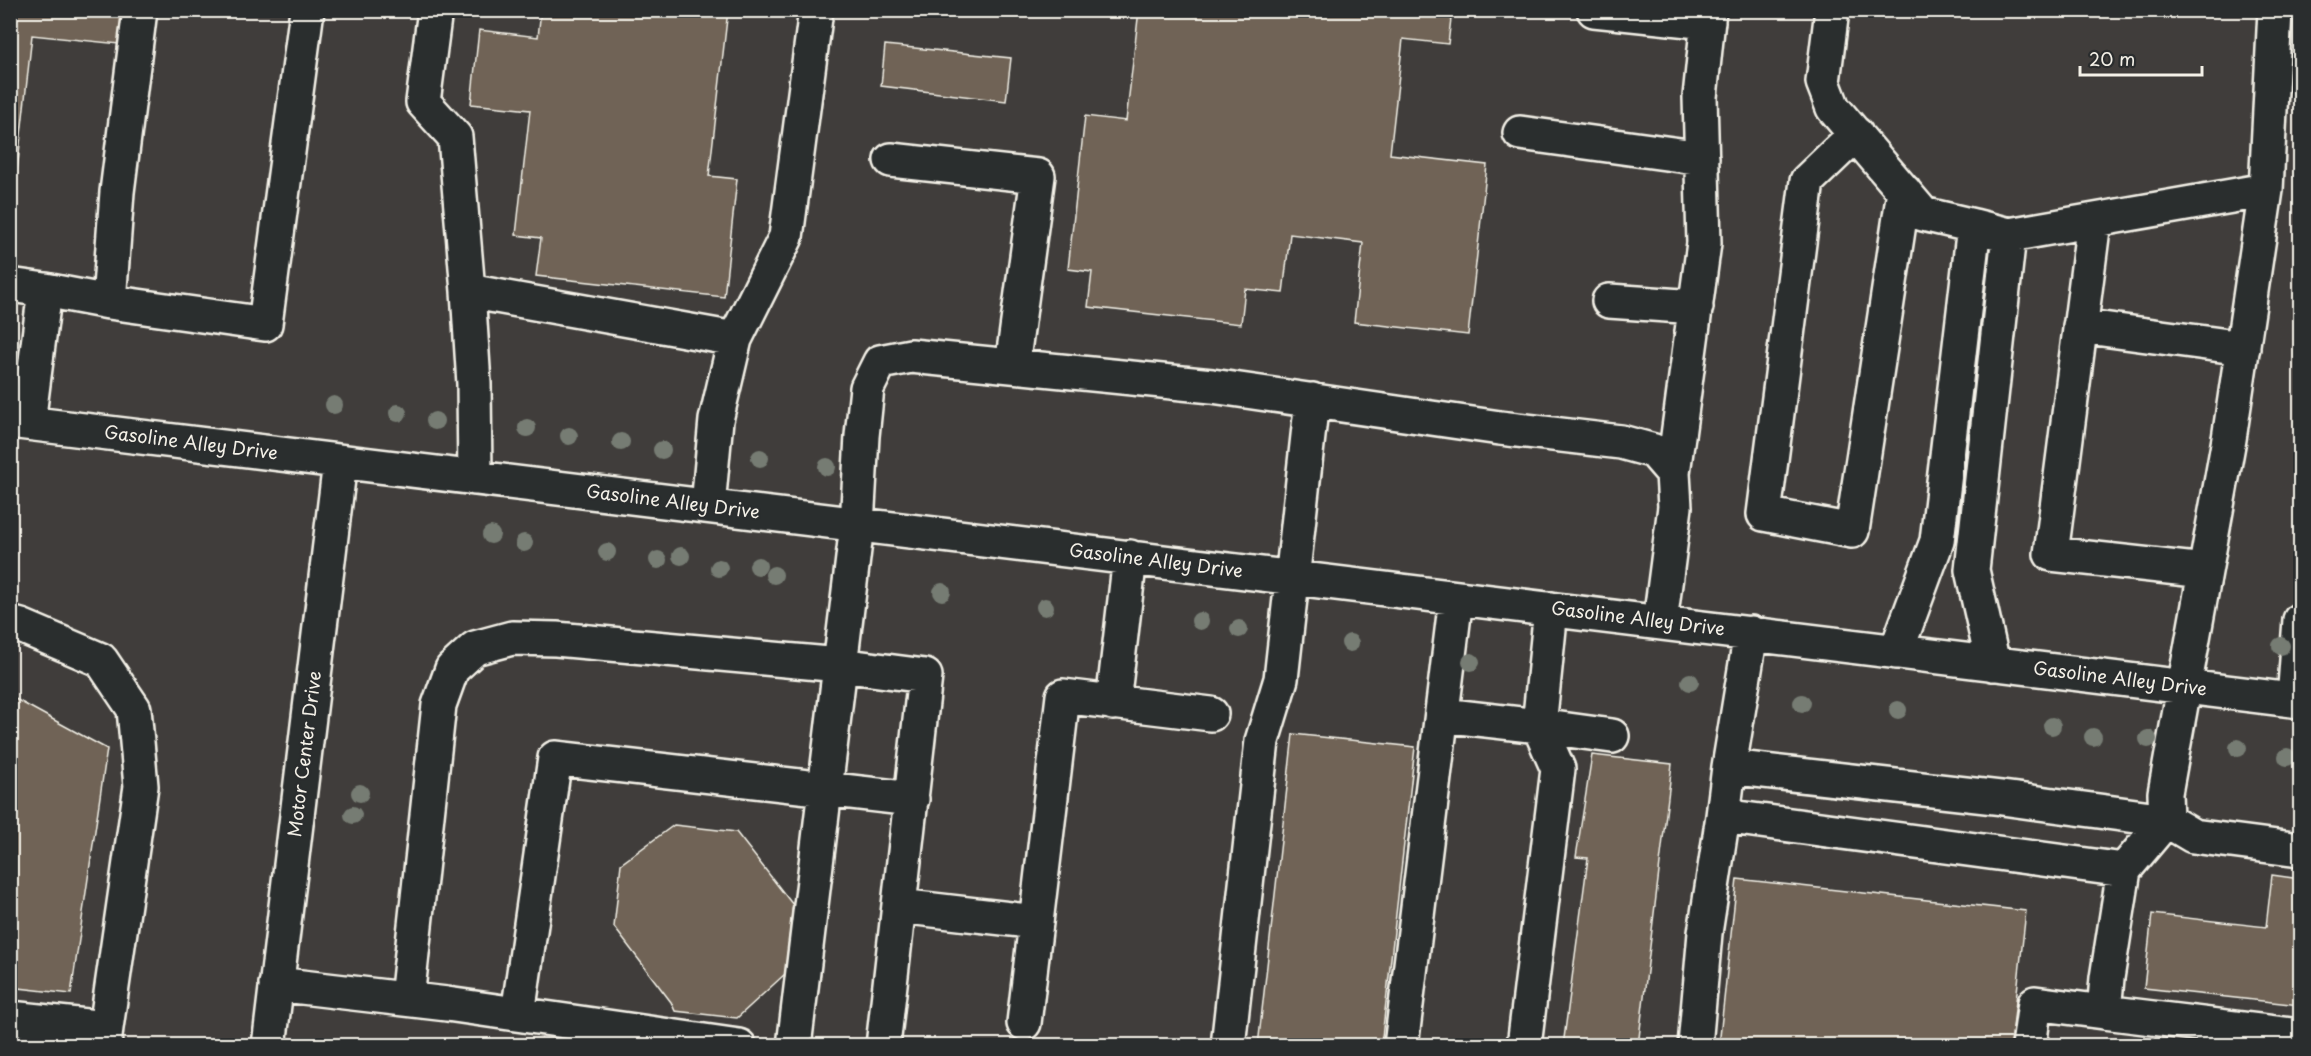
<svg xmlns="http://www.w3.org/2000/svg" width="2311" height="1056" viewBox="0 0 2311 1056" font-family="'Playpen Sans',sans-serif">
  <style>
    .built { fill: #3f3e3a }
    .building { fill: #6f6456; stroke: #f4f1e8; stroke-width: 1.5 }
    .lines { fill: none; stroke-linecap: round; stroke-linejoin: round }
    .minor-casing { stroke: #f4f1e8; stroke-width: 38 }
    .minor { stroke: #2a2d2e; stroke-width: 33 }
    .tree { fill: #767b73 }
    .labels { text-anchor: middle; stroke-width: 4.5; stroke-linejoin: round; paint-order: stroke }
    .street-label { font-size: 18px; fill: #f4f1e8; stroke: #2a2d2e }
  </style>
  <rect width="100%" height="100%" fill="#2a2d2e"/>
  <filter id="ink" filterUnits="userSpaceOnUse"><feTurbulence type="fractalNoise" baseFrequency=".0167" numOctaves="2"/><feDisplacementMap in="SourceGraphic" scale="12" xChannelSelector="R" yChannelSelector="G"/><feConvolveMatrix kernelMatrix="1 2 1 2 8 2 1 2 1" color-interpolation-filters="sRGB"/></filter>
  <g filter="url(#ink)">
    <!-- built -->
    <path class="built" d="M11,11H2300V1045H11Z"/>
    <!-- building -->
    <path class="building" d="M10,10H133L129,45L32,35L11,226Z
      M541,10H728L709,176L737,179L724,297L536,276L541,238L516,235L530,110L471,104L479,30L538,37Z
      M1139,10H1452L1448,44L1403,39L1390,154L1487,165L1468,335L1354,322L1363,243L1290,234L1283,293L1245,289L1241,324L1088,307L1092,272L1068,269L1085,116L1126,121Z
      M885,45L1011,58L1006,101L881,86Z
      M10,696L107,749L71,994L10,987Z
      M1293,734L1415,747L1381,1046H1258Z
      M1592,755L1672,764L1638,1046H1563L1588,858L1576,857Z
      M674,825L736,832L793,905L785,974L737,1018L675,1011L671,1002L614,927L621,864Z
      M2272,875L2300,879V1005L2144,988L2152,914L2266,927Z
      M1737,879L2026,911L2011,1046H1719Z"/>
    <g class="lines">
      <!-- minor casing -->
      <g class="minor-casing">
        <path id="minor" d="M435,10L423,102L455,137L468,291
          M1594,10L1708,22
          M1832,10L1823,82L1833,108L1923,214L1974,226L1937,541L1896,652
          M1520,133L1702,158
          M1856,134L1807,181L1764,514L1852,531L1904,191
          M891,160L1038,176L1012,366
          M2266,190L2229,439L2165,793L2166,820L2193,836L2300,850
          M2094,221L2051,554L2205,571
          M1974,226L2009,235L2266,190L2275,10
          M10,285L45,290L28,423
          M45,290L109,302L265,324L307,10
          M1609,301L1696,307
          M109,302L117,192L140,10
          M2080,326L2243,348
          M735,339L786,237L816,10
          M10,421L2300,701
          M1673,473L1704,243L1700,97L1709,10
          M475,478L474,384L468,291L735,339L716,420L708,506
          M1551,609L1539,726L1612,736
          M10,623L21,626L101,660L134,709L141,786L106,1028
          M1993,664L1972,570L2009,235
          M2294,700L2300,620
          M1113,703L1130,557
          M1442,715L1539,726L1558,769L1524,1046
          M1729,767L1723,816L2124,870L2166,820L2002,798L1729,767L1751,633
          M2124,870L2107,978L2104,1012L2300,1036
          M899,906L1036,922
          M276,984L447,1004L739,1046
          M407,999L439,705L452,669L475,648L512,638L556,639L840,665L925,676L883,1046
          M518,1014L555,758L912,799
          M10,1018L106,1028L104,1046
          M1024,1023L1063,696L1211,714
          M269,1046L340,462
          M794,1046L857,525L862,436L867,388L880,362L911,356L1212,386L1500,428L1621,442L1654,451L1673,473L1675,507L1660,622
          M1228,1046L1262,741L1281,679L1312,400
          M1401,1046L1456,598
          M1695,1046L1705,933L1723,816
          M2029,1046L2035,1003L2104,1012"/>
      </g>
      <!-- minor -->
      <use href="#minor" class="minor"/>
    </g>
    <!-- trees -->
    <g class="tree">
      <circle cx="334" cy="405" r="9"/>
      <circle cx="398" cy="413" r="9"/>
      <circle cx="435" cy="421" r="9"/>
      <circle cx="527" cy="428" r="9"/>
      <circle cx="569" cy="436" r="9"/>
      <circle cx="621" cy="442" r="9"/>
      <circle cx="662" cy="450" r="9"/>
      <circle cx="760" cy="458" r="9"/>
      <circle cx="827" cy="467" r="9"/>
      <circle cx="491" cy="535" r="9"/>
      <circle cx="524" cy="543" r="9"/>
      <circle cx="607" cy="552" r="9"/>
      <circle cx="681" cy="556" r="9"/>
      <circle cx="658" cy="560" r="9"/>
      <circle cx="758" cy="566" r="9"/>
      <circle cx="719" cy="568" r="9"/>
      <circle cx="774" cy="575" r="9"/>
      <circle cx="942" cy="592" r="9"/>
      <circle cx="1045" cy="607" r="9"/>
      <circle cx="1200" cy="621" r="9"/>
      <circle cx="1239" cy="629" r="9"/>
      <circle cx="1350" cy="643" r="9"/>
      <circle cx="2281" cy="646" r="9"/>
      <circle cx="1471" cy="662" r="9"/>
      <circle cx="1690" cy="682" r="9"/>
      <circle cx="1802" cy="703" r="9"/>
      <circle cx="1898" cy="710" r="9"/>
      <circle cx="2052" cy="726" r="9"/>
      <circle cx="2093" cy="737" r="9"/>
      <circle cx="2148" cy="739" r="9"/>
      <circle cx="2238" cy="748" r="9"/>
      <circle cx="2287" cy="757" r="9"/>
      <circle cx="360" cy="793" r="9"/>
      <circle cx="353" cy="815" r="9"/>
    </g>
  </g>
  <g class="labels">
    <!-- street labels -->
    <g class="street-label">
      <text transform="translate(191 443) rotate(7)" y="6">Gasoline Alley Drive</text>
      <text transform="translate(673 502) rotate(7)" y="6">Gasoline Alley Drive</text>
      <text transform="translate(1156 561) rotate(7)" y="6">Gasoline Alley Drive</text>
      <text transform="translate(1638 619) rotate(7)" y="6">Gasoline Alley Drive</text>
      <text transform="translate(2120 679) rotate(7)" y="6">Gasoline Alley Drive</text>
      <text transform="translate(305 754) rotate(-83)" y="6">Motor Center Drive</text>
    </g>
  </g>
  <!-- margin -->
  <rect width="2311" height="1056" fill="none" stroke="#2a2d2e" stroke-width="36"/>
  <rect x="18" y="18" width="2275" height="1020" fill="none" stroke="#f4f1e8" stroke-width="2" filter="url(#ink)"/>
  <!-- scale -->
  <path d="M2080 66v9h122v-9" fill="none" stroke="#f4f1e8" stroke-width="3"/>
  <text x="2089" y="66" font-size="18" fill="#f4f1e8" stroke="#2a2d2e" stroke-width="4.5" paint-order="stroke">20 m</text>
</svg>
